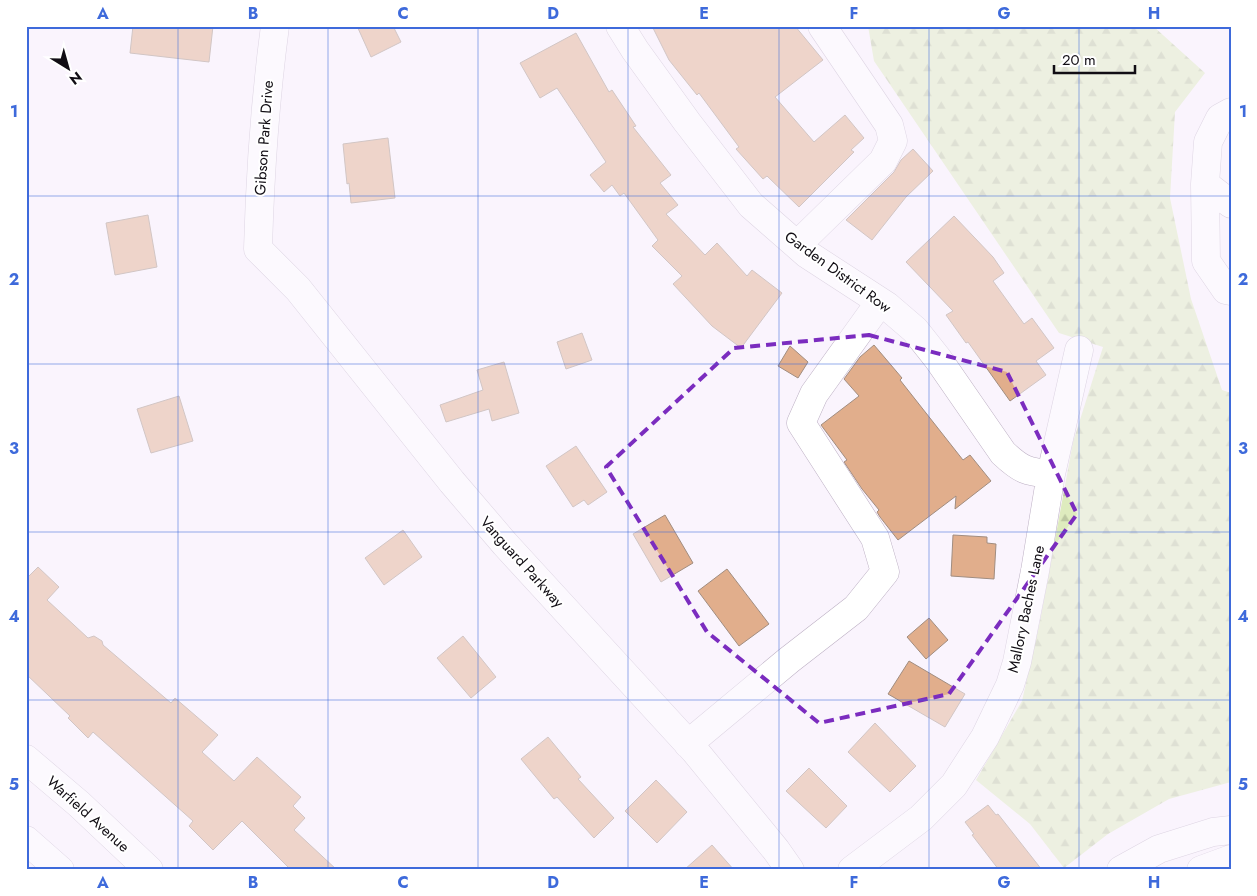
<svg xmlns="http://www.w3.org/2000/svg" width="1257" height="896" viewBox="0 0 1257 896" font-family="Jost,sans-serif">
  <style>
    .forest { fill: url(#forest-firs) }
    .building { fill: #e1ae8c; stroke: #a18d80 }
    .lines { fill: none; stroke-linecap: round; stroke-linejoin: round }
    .minor-casing { stroke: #bdb0c4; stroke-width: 29 }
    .minor { stroke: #fff; stroke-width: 28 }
    .marked { fill: none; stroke: #7b2cbf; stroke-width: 4; stroke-dasharray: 10 6; stroke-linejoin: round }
    .grid { fill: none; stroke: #3e6adb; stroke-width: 1; stroke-opacity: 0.55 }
    .labels { text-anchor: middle; stroke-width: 4; stroke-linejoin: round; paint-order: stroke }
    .street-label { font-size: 15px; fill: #110d14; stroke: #fff }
    .neatline { fill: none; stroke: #3e6adb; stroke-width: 2 }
    .grid-label { font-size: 16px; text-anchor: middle; font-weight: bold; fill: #3e6adb }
  </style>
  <defs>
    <pattern id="forest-firs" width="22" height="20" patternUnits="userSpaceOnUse" patternTransform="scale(1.25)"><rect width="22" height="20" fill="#deebbe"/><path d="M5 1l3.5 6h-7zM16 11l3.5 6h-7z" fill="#bdc8a2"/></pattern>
  </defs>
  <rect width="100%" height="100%" fill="#faf4fd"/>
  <!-- forest -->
  <path class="forest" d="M868,26H1153L1205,73L1175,112L1170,198L1191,299L1222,390L1231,393V782L1169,799L1108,834L1064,868L1030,824L976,780L1022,701L1040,621L1073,442L1103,347L1059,333L874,61Z"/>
  <!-- building -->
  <path class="building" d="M133,26H213L209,62L130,53Z
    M357,26H393L401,42L371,57Z
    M652,26H795L823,60L775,97L814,142L845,115L864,138L851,150L854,152L799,207L767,176L763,179L736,149L739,147L699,93L697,95L669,60Z
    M576,33L609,92L612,90L636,126L633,127L671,175L660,183L678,205L666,214L705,255L717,243L747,276L752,270L782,293L741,348L712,326L673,284L682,276L652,246L658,240L624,193L620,196L612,185L604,192L590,175L606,162L557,88L540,98L520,63Z
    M388,138L395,198L351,203L349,183L347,184L343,144Z
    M913,149L933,171L906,197L872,240L846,220L894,172L901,160Z
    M148,215L157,267L115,275L106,223Z
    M954,216L993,257L1004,273L993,281L1024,324L1032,318L1054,348L1036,361L1046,375L1010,401L968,342L966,343L946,315L953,311L906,262Z
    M582,333L592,360L566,369L557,342Z
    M874,345L902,378L900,380L963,460L970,455L991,481L955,509L956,496L898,540L880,517L877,512L879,510L862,489L844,462L847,460L821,425L859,396L844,379L860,357Z
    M790,346L808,362L798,378L778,366Z
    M504,362L519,413L492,421L489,409L446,422L440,405L483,390L477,370Z
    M179,396L193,441L151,453L137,409Z
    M576,446L607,492L588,505L584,500L573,507L546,466Z
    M665,515L693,563L661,582L633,534Z
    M403,530L422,557L384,585L365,558Z
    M953,535L987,537V543L996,544L994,579L951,576Z
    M38,567L59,587L47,600L88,638L94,636L102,641L103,645L171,703L175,698L218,735L202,752L234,781L257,757L301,797L293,806L305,818L294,830L337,870H291L242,821L213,850L189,826L193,821L93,732L88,738L68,718L70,716L26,674V579Z
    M727,569L769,624L739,646L698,591Z
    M929,618L948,640L926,659L907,637Z
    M463,636L496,677L471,698L437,658Z
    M909,661L965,694L945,727L888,694Z
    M875,723L916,766L890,792L848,752Z
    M548,737L581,777L578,779L614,818L594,838L557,797L554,799L521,759Z
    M809,768L847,806L826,828L786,791Z
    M656,780L687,812L657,843L625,811Z
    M988,805L996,815L998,814L1042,870H999L972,835L974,834L965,822Z
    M712,845L734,870H684Z"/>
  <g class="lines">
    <!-- minor casing -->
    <g class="minor-casing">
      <path id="minor" d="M275,26C265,101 260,175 258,249L298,289L452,482L505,544L695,751L776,850L790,870
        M620,26L635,50L687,122L751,205L807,254L887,306L915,330L938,359L1003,453C1021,470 1027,472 1051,474
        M1231,112L1220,118L1208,142L1205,184L1206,261L1226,290L1231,291
        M1205,184L1231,204
        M797,245L883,161L893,141L889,125L822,26
        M688,744L789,660L856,608L885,572L875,538L801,423L814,394L880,302
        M26,759L79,804L149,870
        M26,840L60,870
        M852,870L921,818L954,785L985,737L1010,685L1017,662L1035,571L1051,474L1079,350
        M1121,870L1159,849L1213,832L1231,830
        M1201,870L1231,859"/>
    </g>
    <!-- minor -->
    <use href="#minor" class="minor"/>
  </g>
  <!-- marked area -->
  <path d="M0 0H1257V896H0ZM869,335L1007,372L1077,514L949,694L819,723L707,632L606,467L734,348Z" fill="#faf4fd" fill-opacity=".55" fill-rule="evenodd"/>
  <path class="marked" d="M869,335L1007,372L1077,514L949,694L819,723L707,632L606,467L734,348Z"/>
  <!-- grid -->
  <path class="grid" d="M178,26V870M328,26V870M478,26V870M628,26V870M779,26V870M929,26V870M1079,26V870M26,196H1231M26,364H1231M26,532H1231M26,700H1231"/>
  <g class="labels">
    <!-- street labels -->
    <g class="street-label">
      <text transform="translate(264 138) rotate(-86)" y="5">Gibson Park Drive</text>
      <text transform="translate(838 272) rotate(36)" y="5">Garden District Row</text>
      <text transform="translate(522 562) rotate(48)" y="5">Vanguard Parkway</text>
      <text transform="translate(1026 609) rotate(-78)" y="5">Mallory Baches Lane</text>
      <text transform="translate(88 814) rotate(42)" y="5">Warfield Avenue</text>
    </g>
  </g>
  <!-- border -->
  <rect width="1257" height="896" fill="none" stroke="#ffffff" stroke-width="55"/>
  <!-- north arrow -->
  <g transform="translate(68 68) rotate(143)" stroke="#ffffff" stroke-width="4" paint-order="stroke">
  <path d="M0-4L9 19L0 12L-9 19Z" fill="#110d14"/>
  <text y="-8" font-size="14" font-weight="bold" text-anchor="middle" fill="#110d14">N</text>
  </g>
  <!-- scale -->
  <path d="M1054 65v8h81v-8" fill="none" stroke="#110d14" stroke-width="2.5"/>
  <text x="1062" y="65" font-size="15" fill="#110d14" stroke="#ffffff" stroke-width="4" paint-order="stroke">20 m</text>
  <rect x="28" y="28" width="1202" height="840" class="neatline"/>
  <g class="grid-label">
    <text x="103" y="19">A</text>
    <text x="253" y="19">B</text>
    <text x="403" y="19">C</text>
    <text x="553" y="19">D</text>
    <text x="704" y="19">E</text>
    <text x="854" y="19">F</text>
    <text x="1004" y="19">G</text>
    <text x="1154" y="19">H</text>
    <text x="14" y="117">1</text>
    <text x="1243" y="117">1</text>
    <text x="14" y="285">2</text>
    <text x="1243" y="285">2</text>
    <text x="14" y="454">3</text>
    <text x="1243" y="454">3</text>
    <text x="14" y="622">4</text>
    <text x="1243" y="622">4</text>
    <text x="14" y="790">5</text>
    <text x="1243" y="790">5</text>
    <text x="103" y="888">A</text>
    <text x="253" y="888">B</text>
    <text x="403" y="888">C</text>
    <text x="553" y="888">D</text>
    <text x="704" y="888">E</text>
    <text x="854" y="888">F</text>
    <text x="1004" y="888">G</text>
    <text x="1154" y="888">H</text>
  </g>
</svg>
